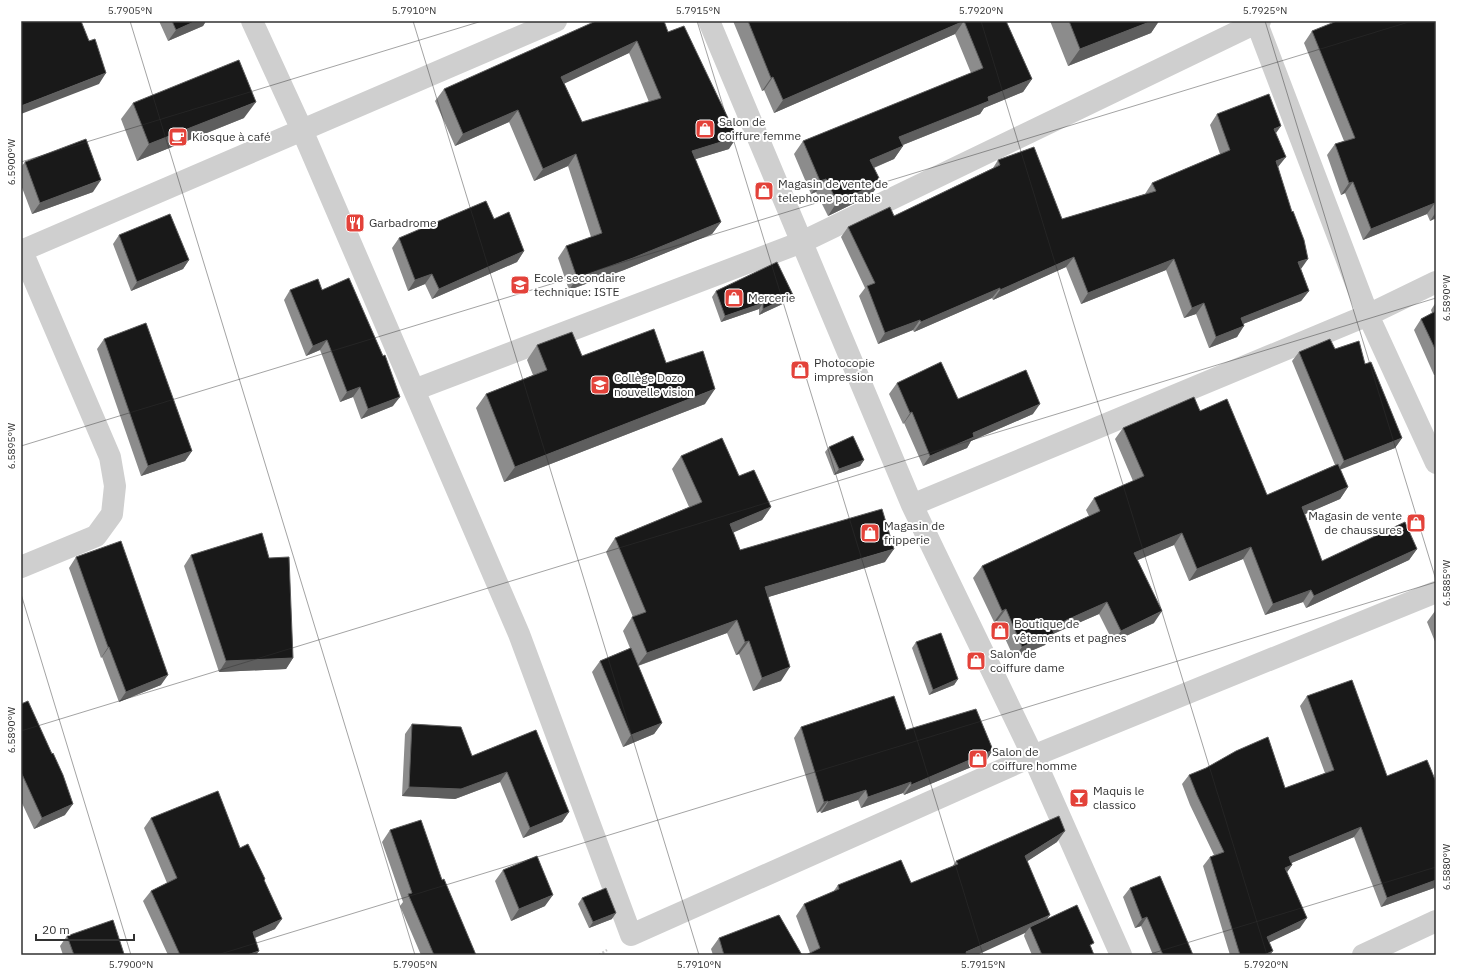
<svg xmlns="http://www.w3.org/2000/svg" width="1457" height="976" viewBox="0 0 1457 976" font-family="'IBM Plex Sans',sans-serif">
  <style>
    .lines { fill: none; stroke-linecap: round; stroke-linejoin: round }
    .path { stroke: #ccc; stroke-width: 2.5; stroke-dasharray: 2 2; stroke-linecap: butt }
    .minor { stroke: #cfcfcf; stroke-width: 22 }
    .wall { fill: #8c8c8c; fill-rule: evenodd }
    .shaded-wall { fill: #5e5e5e }
    .building { fill: #191919; stroke: #5e5e5e; fill-rule: evenodd }
    .ticks { fill: none; stroke: #323232; stroke-width: 1; stroke-opacity: 0.45 }
    .labels { text-anchor: middle; stroke-width: 4; stroke-linejoin: round; paint-order: stroke }
    .poi-label { font-size: 12px; fill: #323232; stroke: #fff; text-anchor: start }
    .neatline { fill: none; stroke: #323232; stroke-width: 1.5 }
    .ticks-label { font-size: 10px; text-anchor: middle; fill: #323232 }
  </style>
  <rect width="100%" height="100%" fill="#fff"/>
  <g class="lines">
    <!-- path -->
    <path class="path" d="M599,955L607,950"/>
    <!-- minor -->
    <path class="minor" d="M252,21L302,130L519,634L631,935L1033,756L1436,592
      M709,21L912,505L1033,756L1121,955
      M1256,21L1368,315L1436,463
      M21,249L110,457L115,486L112,514L96,536L21,567
      M21,251L556,21
      M414,390L802,242L1260,21
      M912,505L1368,315L1436,282
      M1363,955L1436,921"/>
  </g>
  <!-- wall -->
  <path class="wall" d="M159,21H206L203,26L168,41Z
    M733,21H847V22L1006,21L1032,79L1023,92L984,108L980,114L903,145V146L894,159L874,168L871,195L828,216L816,192L811,194L794,154L803,141L971,73L955,34L774,113L764,90L762,91Z
    M1050,21H1159L1151,33L1068,66Z
    M1436,21V218L1430,221L1427,214L1363,240L1345,193L1341,195L1327,155L1335,144L1344,141L1304,43L1312,31Z
    M668,32L729,149L695,159L721,222L712,234L624,270L569,290L558,258L566,246L591,237L568,166L534,181L509,122L455,146L435,101L444,89ZM629,53L649,102L582,122L564,83Z
    M133,103L244,118L137,161L121,119Z
    M1217,114L1276,133L1278,167L1301,269L1309,291L1301,301L1243,324L1237,337L1209,348L1196,314L1184,318L1166,270L1081,304L1066,267L993,300L992,298L914,332L913,330L878,344L859,296L865,288L841,237L848,227L894,216L993,168L998,160L1062,219L1145,194L1152,183L1220,154L1210,125Z
    M25,162L93,192L32,214L21,185V167Z
    M494,219L524,251L517,262L432,299L425,284L408,291L392,248L399,238Z
    M119,235L189,260L183,269L131,291L113,244Z
    M290,290H322L393,406L361,419L353,397L340,402L320,350L306,356L284,300Z
    M716,291L789,301L759,315V309L721,322L712,297Z
    M1436,302V375H1434L1414,330L1421,319L1432,313L1431,310Z
    M104,339L192,451L185,461L141,476L97,349Z
    M537,345L582,356L666,363L705,404L504,482L476,408L486,394L533,375L527,360Z
    M1335,349L1365,364L1402,438L1395,448L1340,469L1348,487L1340,499L1304,514L1322,561L1417,549L1409,560L1306,608L1303,602L1265,615L1243,559L1189,581L1174,545L1137,560L1154,623L1113,642L1099,614L1053,634L1045,645L1014,658L997,621L994,622L973,578L982,566L1089,516L1086,510L1094,498L1133,481L1115,439L1123,428L1200,411L1267,495L1335,465L1292,361L1299,352Z
    M897,383L958,399L1033,414L971,441L967,448L923,466L904,423L903,424L889,394Z
    M829,447L864,460L860,466L834,475L825,452Z
    M681,456L739,476L771,507L762,520L733,532L740,550L885,562L768,597L781,681L753,691L739,654L736,655L727,633L638,666L662,723L654,734L623,747L592,672L600,661L630,648L623,631L632,617H633L606,552L615,538L689,507L672,469Z
    M191,555L293,658L286,669L219,672L184,566Z
    M76,557L161,685L119,702L102,657L101,658L69,568Z
    M1435,611H1436V644L1427,622Z
    M916,642L958,679L954,685L929,695L912,648Z
    M1307,696L1387,776L1436,782V894L1434,888L1381,907L1354,837L1291,863L1292,865L1287,872L1300,928L1269,942L1270,955H1230L1203,866L1210,857L1214,855L1190,805L1182,784L1189,775L1285,788L1325,773L1300,706Z
    M21,704L65,815L34,829L21,801Z
    M412,724L472,756L536,730L569,812L562,822L523,838L500,782L455,799L402,796L405,734Z
    M801,727L906,730L993,750L986,761L904,795L903,793L861,808L858,800L821,813L820,811L817,813L794,738Z
    M151,818L240,848L264,880L275,929L255,938L256,955H168L143,901L151,891L167,883L144,828Z
    M390,830L442,880L476,955H421L400,906L403,902L382,842Z
    M1057,842L1027,861L1047,919L1091,947L1094,955H1032L1024,936L1025,933L810,953L796,916L804,904L833,892L838,885L911,883L952,867L956,861Z
    M503,870L545,906L511,921L495,881Z
    M1130,888L1193,955H1153L1141,926L1135,928L1123,897Z
    M582,898L612,919L589,928L578,904Z
    M67,936L124,954V955H63L60,946Z
    M719,938L802,955H713L711,949Z"/>
  <!-- shaded-wall -->
  <path class="shaded-wall" d="M196,21H206L203,26L168,41L176,30Z
    M964,21L955,34L774,113L783,100Z
    M1152,21H1159L1151,33L1068,66L1080,49Z
    M637,41L629,53L553,89L561,77Z
    M106,73L99,84L21,114V106Z
    M773,77L764,90L762,91L771,78Z
    M1032,79L1023,92L984,108L980,114L890,150L899,137L988,97Z
    M256,102L244,118L137,161L149,144Z
    M518,110L509,122L455,146L463,134Z
    M1281,126L1274,136V129Z
    M737,137L729,149L683,163L692,151Z
    M903,146L894,159L861,173L870,160Z
    M576,154L568,166L534,181L543,169Z
    M1286,157L1278,167L1269,171L1276,161Z
    M826,179L816,192L811,194L820,181Z
    M101,180L93,192L32,214L40,203Z
    M881,182L871,195L828,216L837,202Z
    M1353,182L1345,193L1341,195L1349,183Z
    M1435,203L1427,214L1363,240L1371,229Z
    M1436,212V218L1430,221Z
    M721,222L712,234L624,270L569,290L577,278Z
    M524,251L517,262L432,299L439,289Z
    M1074,257L1066,267L993,300L1000,290Z
    M1174,259L1166,270L1081,304L1088,293Z
    M1308,259L1301,269L1298,262Z
    M189,260L183,269L131,291L137,282Z
    M432,274L425,284L408,291L415,280Z
    M1000,288L992,298L914,332L921,322Z
    M1309,291L1301,301L1233,328L1241,318Z
    M793,295L789,301L759,315L763,309Z
    M763,303L759,309L721,322L725,316Z
    M1204,303L1196,314L1184,318L1192,308Z
    M920,320L913,330L878,344L885,333Z
    M1244,326L1237,337L1209,348L1216,337Z
    M327,340L320,350L306,356L313,346Z
    M360,387L353,397L340,402L347,392Z
    M715,389L705,404L504,482L515,467Z
    M400,397L393,406L361,419L368,409Z
    M1040,404L1033,414L971,441L967,448L923,466L930,456L973,433Z
    M912,412L904,423L903,424L910,413Z
    M1402,438L1395,448L1337,471L1344,461Z
    M192,451L185,461L141,476L148,466Z
    M864,460L860,466L834,475L839,469Z
    M1348,487L1340,499L1294,519L1302,507Z
    M771,507L762,520L721,538L730,524Z
    M1182,533L1174,545L1126,565L1134,553Z
    M1251,547L1243,559L1189,581L1197,569Z
    M894,549L885,562L755,601L765,587Z
    M1417,549L1409,560L1306,608L1314,596Z
    M1311,590L1303,602L1265,615L1273,604Z
    M1107,602L1099,614L1053,634L1045,645L1014,658L1022,647L1051,627Z
    M1006,609L997,621L994,622L1002,611Z
    M1162,611L1154,623L1113,642L1121,631Z
    M737,620L727,633L637,666L647,653Z
    M749,641L739,654L736,655L745,642Z
    M108,647H109L102,657L101,658Z
    M293,658L286,669L219,672L226,661Z
    M790,667L781,681L753,691L762,678Z
    M168,675L161,685L119,702L126,692Z
    M958,679L954,685L929,695L933,690Z
    M662,723L654,734L623,747L631,735Z
    M993,750L986,761L904,795L911,785Z
    M507,772L500,782L455,799L402,796L409,787Z
    M911,782L903,793L861,808L868,797Z
    M866,790L858,800L821,813L828,802Z
    M828,801L820,811L817,813L824,802Z
    M73,804L65,815L34,829L42,818Z
    M569,812L562,822L523,838L530,828Z
    M1361,827L1354,837L1282,867L1289,857Z
    M1065,831L1057,842L1017,868L1025,856Z
    M1292,865L1285,875V868Z
    M1436,880V885L1434,888L1381,907L1387,898Z
    M553,895L545,906L511,921L519,909Z
    M616,913L612,919L589,928L593,922Z
    M1050,915L1042,926L1030,927L1025,933L977,955H964L966,952Z
    M1147,917L1141,926L1135,928L1142,919Z
    M1307,918L1300,928L1260,947L1267,937Z
    M282,919L275,929L245,942L253,932Z
    M259,951L256,955H247Z
    M1273,951L1270,955H1264Z"/>
  <!-- building -->
  <path class="building" d="M21,21H81L89,41L95,39L106,73L21,106Z
    M172,21H196L176,30Z
    M596,21H664L668,32L684,26L737,137L692,151L721,222L633,258L577,278L566,246L602,233L576,154L543,169L518,110L463,134L444,89ZM637,41L661,98L582,122L561,77Z
    M748,21H847V22L850,21H964L783,100L773,77L771,78Z
    M964,21H1006L1032,79L988,97L989,101L899,137L903,146L870,160L881,182L837,202L826,179L820,181L803,141L983,68Z
    M1069,21H1152L1080,49Z
    M1337,21H1436V205L1435,203L1371,229L1353,182L1349,183L1335,144L1355,138L1312,31Z
    M239,60L256,102L149,144L133,103Z
    M1269,94L1281,126L1274,129L1286,157L1276,161L1292,212L1293,211L1304,240L1308,259L1298,262L1309,291L1241,318L1244,326L1216,337L1204,303L1192,308L1174,259L1088,293L1074,257L1000,290V288L921,322L920,320L885,333L867,286L875,283L848,227L890,207L894,216L1000,165L998,160L1034,147L1062,219L1156,191L1152,183L1230,150L1217,114Z
    M86,139L101,180L40,203L25,162Z
    M486,201L494,219L509,212L524,251L439,289L432,274L415,280L399,238Z
    M170,214L189,260L137,282L119,235Z
    M777,262L793,295L763,309V303L725,316L716,291Z
    M349,278L383,356L385,355L400,397L368,409L360,387L347,392L327,340L313,346L290,290L318,279L322,290Z
    M1436,311V351L1421,319Z
    M146,323L192,451L148,466L104,339Z
    M654,329L666,363L703,351L715,389L515,467L486,394L547,370L537,345L572,332L582,356Z
    M1330,339L1335,349L1359,341L1365,364L1371,362L1402,438L1344,461L1299,352Z
    M941,362L958,399L1026,370L1040,404L973,433L974,437L930,456L912,412L910,413L897,383Z
    M1194,397L1200,411L1227,399L1267,495L1338,464L1348,487L1302,507L1322,561L1405,522L1417,549L1314,596L1311,590L1273,604L1251,547L1197,569L1182,533L1134,553L1162,611L1121,631L1107,602L1051,627L1054,633L1022,647L1006,609L1002,611L982,566L1100,511L1094,498L1144,476L1123,428Z
    M853,436L864,460L839,469L829,447Z
    M722,438L739,476L754,470L771,507L730,524L740,550L882,509L894,549L765,587L790,667L762,678L749,641L745,642L737,620L647,653L632,617L646,612L615,538L702,502L681,456Z
    M262,533L269,558L289,557L293,658L226,661L191,555Z
    M121,541L168,675L126,692L109,647H108L76,557Z
    M941,633L958,679L933,690L916,642Z
    M631,648L662,723L631,735L600,661Z
    M1352,680L1387,776L1427,760L1436,782V880L1387,898L1361,827L1289,857L1292,865L1285,868L1307,918L1267,937L1273,951L1264,955H1240L1210,857L1224,852L1197,795L1189,775L1206,768L1236,751L1268,737L1285,788L1334,770L1307,696Z
    M894,696L906,730L976,709L993,750L911,785V782L868,797L866,790L828,802V801L824,802L801,727Z
    M28,701L52,754L53,753L63,775L73,804L42,818L21,772V704Z
    M412,724L461,727L472,756L536,730L569,812L530,828L507,772L461,789L409,787Z
    M218,791L240,848L248,844L265,879L264,880L282,919L253,932L259,951L247,955H180L151,891L177,878L151,818Z
    M1059,816L1065,831L1025,856L1050,915L966,952L967,955H806L820,948L804,904L839,889L838,885L901,860L911,883L958,864L956,861Z
    M421,820L442,880L444,879L476,955H434L408,894L412,893L390,830Z
    M537,856L553,895L519,909L503,870Z
    M1160,876L1193,955H1163L1147,917L1142,919L1130,888Z
    M606,888L616,913L593,922L582,898Z
    M1077,905L1094,943L1090,945L1094,955H1042L1030,927Z
    M779,915L802,955H724L719,938Z
    M113,920L124,954L122,955H74L67,936Z"/>
  <!-- ticks -->
  <path class="ticks" d="M130,21L415,955M413,21L699,955M697,21L983,955M981,21L1267,955M1265,21L1436,580M21,162L482,21M21,446L1412,21M21,594L131,955M21,731L1436,298M217,955L1436,582M1147,955L1436,867"/>
  <!-- icons -->
  <defs>
    <g id="shop-square" transform="scale(1)"><rect x="-9" y="-9" width="18" height="18" rx="4" fill="#e3423a" stroke="#fff"/><path d="M-5-2.5h2.3a2.7 3.5 0 0 1 5.4 0H5L5.5 6h-11ZM-1.5-2.5h3a1.5 2.3 0 0 0-3 0Z" fill="#fff"/></g>
    <g id="cafe-square" transform="scale(1)"><rect x="-9" y="-9" width="18" height="18" rx="4" fill="#e3423a" stroke="#fff"/><path d="M-5.5-4.5H6V0H3Q3 3.5 0 3.5H-2.5Q-5.5 3.5-5.5 0ZM3-3.2v2h1.7v-2ZM-6 4.5H4V6H-6Z" fill="#fff"/></g>
    <g id="restaurant-square" transform="scale(1)"><rect x="-9" y="-9" width="18" height="18" rx="4" fill="#e3423a" stroke="#fff"/><path d="M-5-6h1v4h1v-4h1v4h1v-4h1v5L-1.5 .5V6h-2V.5L-5-1ZM5-6V6H3V1.5H1.5Q1.5-4 5-6Z" fill="#fff"/></g>
    <g id="school-square" transform="scale(1)"><rect x="-9" y="-9" width="18" height="18" rx="4" fill="#e3423a" stroke="#fff"/><path d="M0-5L7-2L0 1L-7-2ZM-4 1L0 2.5L4 1V4Q0 6-4 4Z" fill="#fff"/></g>
    <g id="bar-square" transform="scale(1)"><rect x="-9" y="-9" width="18" height="18" rx="4" fill="#e3423a" stroke="#fff"/><path d="M-6-5H6L.8 .8V4.5H3.5V6h-7V4.5H-.8V.8Z" fill="#fff"/></g>
  </defs>
  <g fill-rule="evenodd">
    <use href="#shop-square" x="705" y="129"/>
    <use href="#cafe-square" x="178" y="137"/>
    <use href="#shop-square" x="764" y="191"/>
    <use href="#restaurant-square" x="355" y="223"/>
    <use href="#school-square" x="520" y="285"/>
    <use href="#shop-square" x="734" y="298"/>
    <use href="#shop-square" x="800" y="370"/>
    <use href="#school-square" x="600" y="385"/>
    <use href="#shop-square" x="1416" y="523"/>
    <use href="#shop-square" x="870" y="533"/>
    <use href="#shop-square" x="1000" y="631"/>
    <use href="#shop-square" x="976" y="661"/>
    <use href="#shop-square" x="978" y="759"/>
    <use href="#bar-square" x="1079" y="798"/>
  </g>
  <g class="labels">
    <!-- poi labels -->
    <g class="poi-label">
      <text x="719" y="126">Salon de<tspan x="719" dy="14">coiffure femme</tspan></text>
      <text x="192" y="141">Kiosque à café</text>
      <text x="778" y="188">Magasin de vente de<tspan x="778" dy="14">telephone portable</tspan></text>
      <text x="369" y="227">Garbadrome</text>
      <text x="534" y="282">Ecole secondaire<tspan x="534" dy="14">technique: ISTE</tspan></text>
      <text x="748" y="302">Mercerie</text>
      <text x="814" y="367">Photocopie<tspan x="814" dy="14">impression</tspan></text>
      <text x="614" y="382">Collège Dozo<tspan x="614" dy="14">nouvelle vision</tspan></text>
      <text x="1402" y="520" text-anchor="end">Magasin de vente<tspan x="1402" dy="14">de chaussures</tspan></text>
      <text x="884" y="530">Magasin de<tspan x="884" dy="14">fripperie</tspan></text>
      <text x="1014" y="628">Boutique de<tspan x="1014" dy="14">vêtements et pagnes</tspan></text>
      <text x="990" y="658">Salon de<tspan x="990" dy="14">coiffure dame</tspan></text>
      <text x="992" y="756">Salon de<tspan x="992" dy="14">coiffure homme</tspan></text>
      <text x="1093" y="795">Maquis le<tspan x="1093" dy="14">classico</tspan></text>
    </g>
  </g>
  <!-- border -->
  <rect width="1457" height="976" fill="none" stroke="#ffffff" stroke-width="44"/>
  <!-- scale -->
  <path d="M36 934v6h98v-6" fill="none" stroke="#323232" stroke-width="2"/>
  <text x="42" y="934" font-size="12" fill="#323232" stroke="#ffffff" stroke-width="3" paint-order="stroke">20 m</text>
  <rect x="22" y="22" width="1413" height="932" class="neatline"/>
  <g class="ticks-label">
    <text x="130" y="14">5.7905°N</text>
    <text x="414" y="14">5.7910°N</text>
    <text x="698" y="14">5.7915°N</text>
    <text x="981" y="14">5.7920°N</text>
    <text x="1265" y="14">5.7925°N</text>
    <text transform="translate(11 162) rotate(-90)" y="4">6.5900°W</text>
    <text transform="translate(1446 298) rotate(-90)" y="4">6.5890°W</text>
    <text transform="translate(11 446) rotate(-90)" y="4">6.5895°W</text>
    <text transform="translate(1446 583) rotate(-90)" y="4">6.5885°W</text>
    <text transform="translate(11 730) rotate(-90)" y="4">6.5890°W</text>
    <text transform="translate(1446 867) rotate(-90)" y="4">6.5880°W</text>
    <text x="131" y="968">5.7900°N</text>
    <text x="415" y="968">5.7905°N</text>
    <text x="699" y="968">5.7910°N</text>
    <text x="983" y="968">5.7915°N</text>
    <text x="1266" y="968">5.7920°N</text>
  </g>
</svg>
